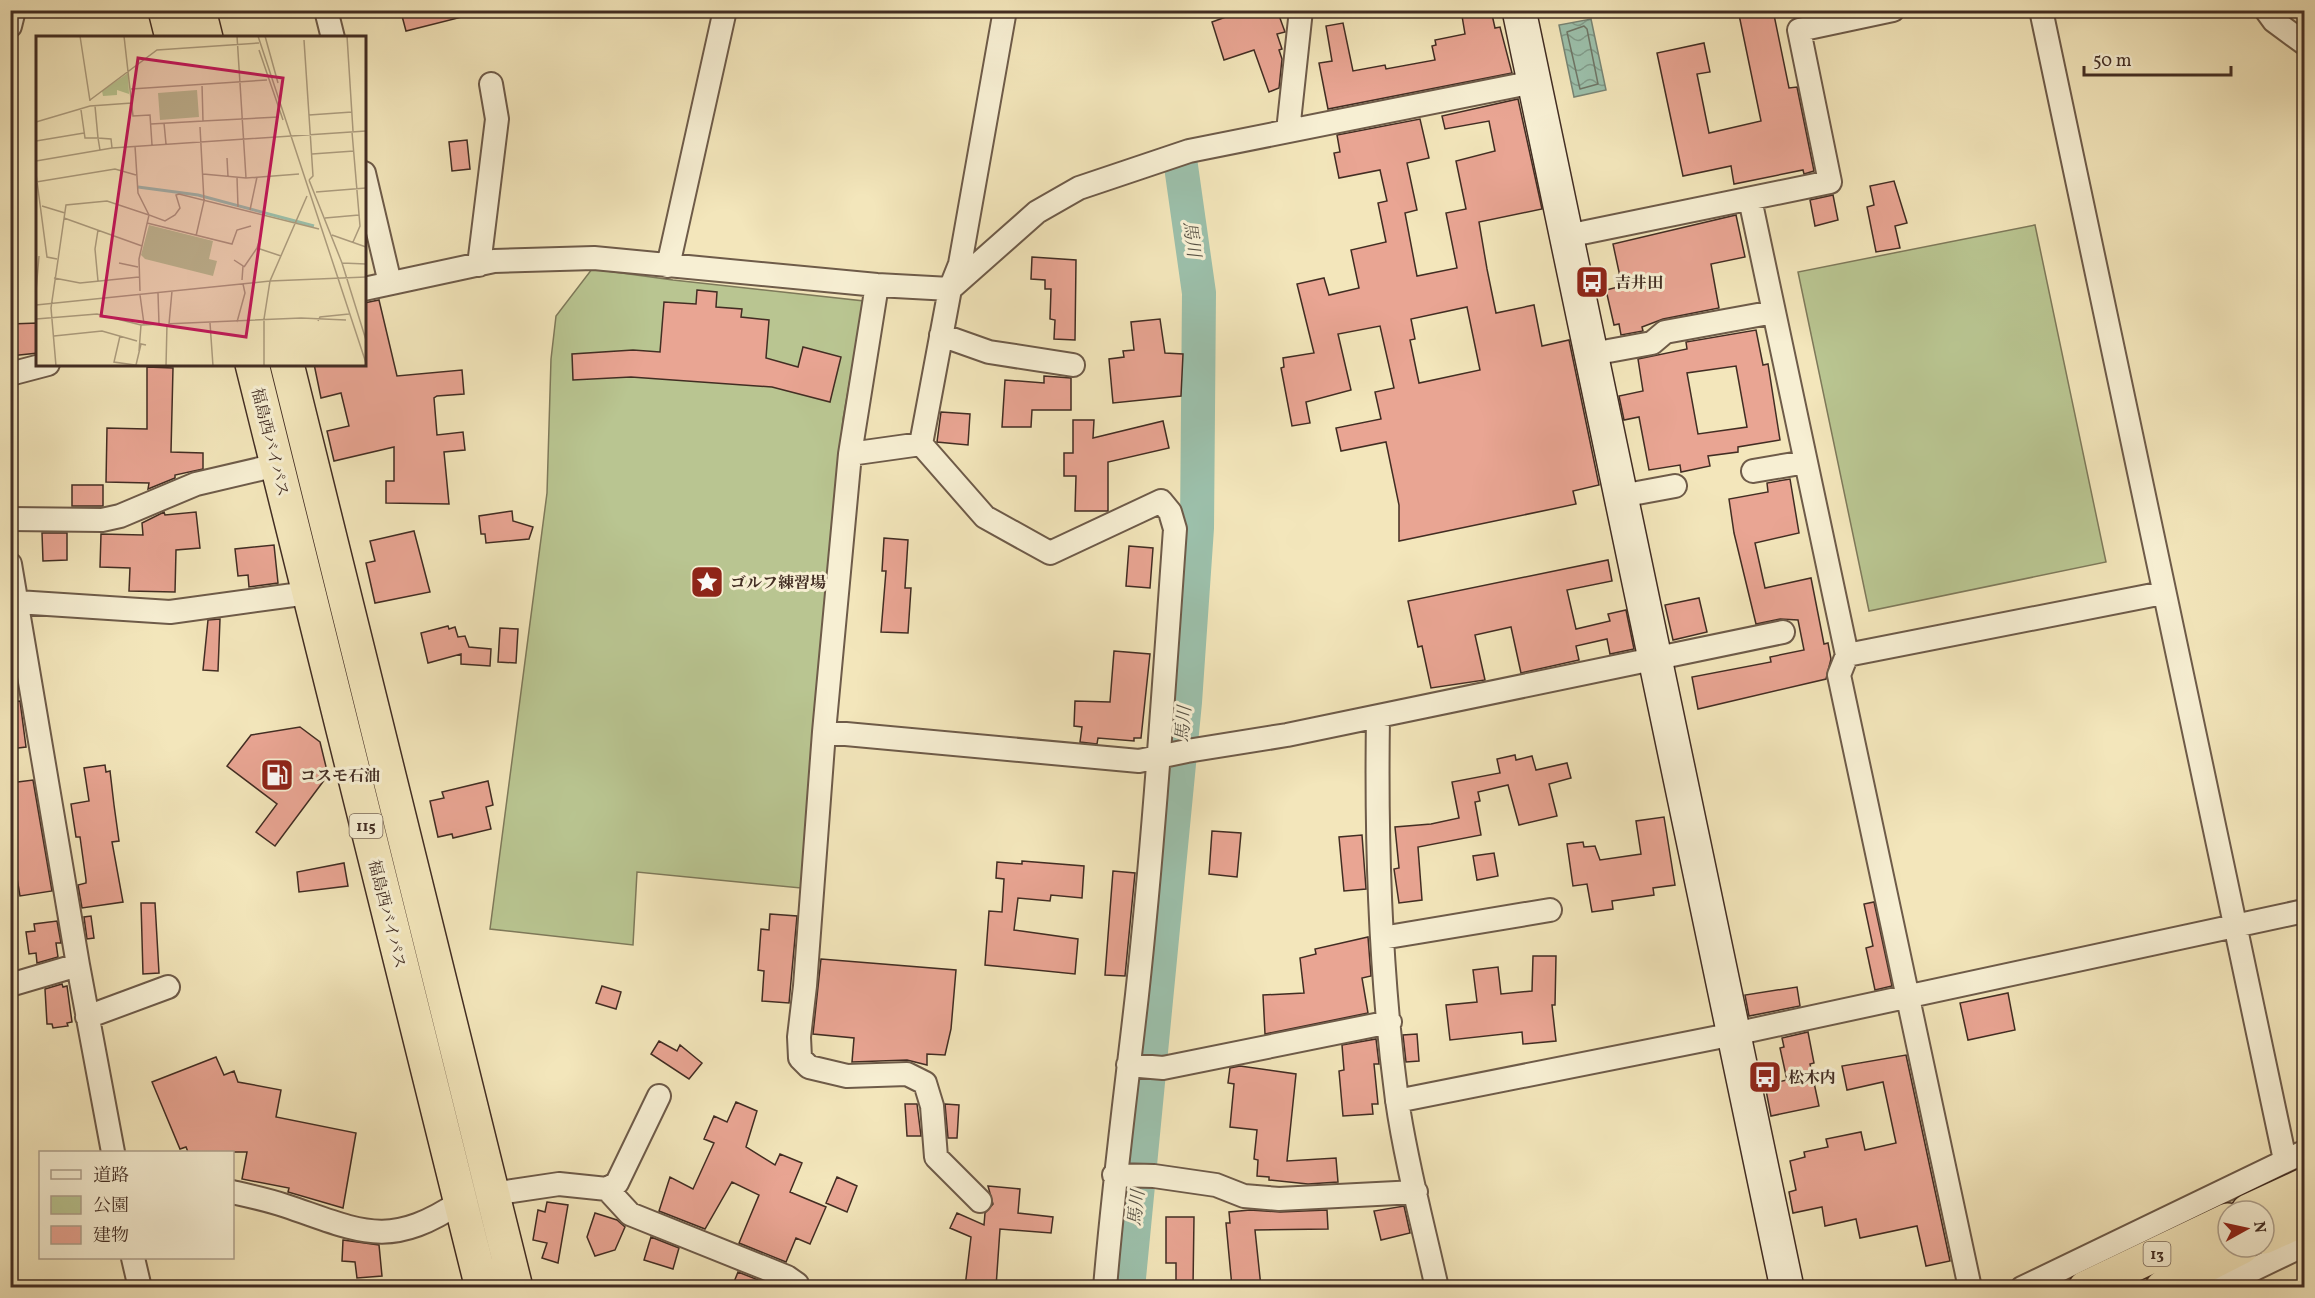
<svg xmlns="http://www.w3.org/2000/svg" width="2315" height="1298" viewBox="0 0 2315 1298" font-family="Vollkorn,'Noto Serif JP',serif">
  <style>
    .green { fill: #b9c591; stroke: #7e795a; stroke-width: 1.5 }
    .water { fill: url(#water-waves); stroke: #788575; stroke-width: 1.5 }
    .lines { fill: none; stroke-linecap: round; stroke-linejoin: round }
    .shore { stroke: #6f7667; stroke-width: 1.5 }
    .river { stroke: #9cc0ab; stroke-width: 34 }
    .building { fill: #e9a593; stroke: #422d23; stroke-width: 1.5; fill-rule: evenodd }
    .street-casing { stroke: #6e5b49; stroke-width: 26 }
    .secondary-casing { stroke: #422d23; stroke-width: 36 }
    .highway-casing { stroke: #422d23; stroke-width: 36 }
    .path { stroke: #422d23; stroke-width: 4; stroke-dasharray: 1.5 3; stroke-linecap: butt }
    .street { stroke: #f7efd3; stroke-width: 22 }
    .secondary { stroke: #f7efd3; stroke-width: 33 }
    .highway { stroke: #f3e6bb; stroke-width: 33 }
    .labels { text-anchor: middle; stroke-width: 6; stroke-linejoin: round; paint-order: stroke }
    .shield { fill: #f7efd3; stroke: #786758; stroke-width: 1.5 }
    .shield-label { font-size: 15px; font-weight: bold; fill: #422d23 }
    .poi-label { font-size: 16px; font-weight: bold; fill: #422d23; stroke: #f7efd3; text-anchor: start }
    .street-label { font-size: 16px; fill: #422d23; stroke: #f7efd3 }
    .water-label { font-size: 18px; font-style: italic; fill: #585245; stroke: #f7efd3 }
    .inset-river { fill: none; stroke: #9cc0ab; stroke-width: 3 }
    .inset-road { fill: none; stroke: #ac9c7e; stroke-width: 1.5 }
    .view { fill: #c2185b; fill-opacity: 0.15; stroke: #c2185b; stroke-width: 3 }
    .inset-edge { fill: none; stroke: #422d23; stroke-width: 3 }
  </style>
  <defs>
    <pattern id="water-waves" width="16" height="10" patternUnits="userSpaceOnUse" patternTransform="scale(1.5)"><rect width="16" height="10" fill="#9cc0ab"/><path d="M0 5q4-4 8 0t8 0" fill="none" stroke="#819c8b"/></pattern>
  </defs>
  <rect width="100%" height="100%" fill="#f3e6bb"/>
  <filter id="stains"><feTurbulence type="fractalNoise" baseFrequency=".00333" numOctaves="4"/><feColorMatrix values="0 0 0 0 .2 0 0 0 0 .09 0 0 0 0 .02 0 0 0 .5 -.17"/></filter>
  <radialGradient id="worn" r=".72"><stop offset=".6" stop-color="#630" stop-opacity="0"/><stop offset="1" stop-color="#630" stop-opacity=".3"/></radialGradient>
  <!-- green -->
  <path class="green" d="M2035,225L2106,562L1869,611L1798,272Z
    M592,269L673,280L864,301L843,419L801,888L637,872L633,945L490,929L547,493L551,359L556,316Z"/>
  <!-- water -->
  <path class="water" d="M1591,19L1606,90L1574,97L1559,25Z"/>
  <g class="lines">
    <!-- shore -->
    <path class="shore" d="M1584,26L1587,29L1598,84L1580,89L1567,32Z"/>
    <!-- river -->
    <path class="river" d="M1128,1288L1185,702L1197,528L1199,293L1180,159"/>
  </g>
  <!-- building -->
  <path class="building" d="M422,10H466V16L406,31L402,16Z
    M1245,10H1277L1285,32L1277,34L1282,49L1279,50L1282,59L1279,88L1269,92L1254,50L1224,60L1212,22Z
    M1461,10H1491L1495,28L1500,27L1512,73L1328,109L1319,63L1332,61L1326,26L1343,23L1353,71L1385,65L1386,69L1435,60L1432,46L1436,45L1435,40L1465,34Z
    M1738,10H1773L1789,88L1797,87L1814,171L1804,174L1803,170L1734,184L1731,166L1683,176L1657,53L1704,43L1710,72L1697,74L1709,133L1761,121Z
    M1518,99L1542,209L1479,222L1487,269L1496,313L1534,305L1542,346L1569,340L1599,485L1573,491L1576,504L1399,541V505L1386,442L1341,451L1336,428L1381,419L1375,392L1394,388L1380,326L1338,334L1351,390L1306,402L1310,423L1292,426L1281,368L1284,367L1283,358L1314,353L1297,284L1324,278L1329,295L1359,288L1351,250L1386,242L1378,203L1387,201L1380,170L1339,178L1334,153L1340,152L1337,135L1420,119L1429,158L1407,163L1417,210L1405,213L1417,276L1457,268L1446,213L1466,209L1456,161L1495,151L1489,121L1445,129L1442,116ZM1467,307L1480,370L1419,383L1410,340L1415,339L1411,319Z
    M467,140L470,169L452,171L449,142Z
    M1894,181L1907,223L1895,226L1900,248L1876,252L1867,207L1874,205L1870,186Z
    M1833,195L1838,220L1815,226L1810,200Z
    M1736,215L1745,257L1711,264L1719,308L1663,319L1642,327L1643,331L1621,335L1619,324L1614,325L1606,290L1622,286L1613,244Z
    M1032,257L1076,260L1075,340L1054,339L1055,320L1050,319L1051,289H1045V280L1031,279Z
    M697,290L717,292L716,307L742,309L741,317L769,320L766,358L798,367L803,347L841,357L830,402L772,387L631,377L573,380L572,354L633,350L660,352L664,302L696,304Z
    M379,300L397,376L462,370L464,394L437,396L434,398L437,435L463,432L465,450L444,452L449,504L386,503V481H394V447L334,461L327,431L349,426L341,393L321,398L314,364H364V303Z
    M1160,319L1165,353L1183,354L1181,396L1113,403L1109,359L1124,357L1123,351L1134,350L1131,322Z
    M38,323V353L10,356V324Z
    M1756,330L1763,365L1768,364L1780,440L1738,447V452L1708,456L1710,466L1681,472L1680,465L1649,470L1639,417L1624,420L1619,396L1643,391L1638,359L1687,349L1686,342ZM1736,366L1747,427L1698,434L1687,373Z
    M147,367L173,368L171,452L203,453V469L175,475V478L148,489L149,483L106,482L107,428L147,429Z
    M1044,376L1071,378V410H1032L1031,427H1002L1005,380L1044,383Z
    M941,412L970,414L968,445L937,442Z
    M1073,420H1094L1093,438L1163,421L1169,448L1108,462V511H1075L1076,476H1064V453H1073Z
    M1790,479L1799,533L1755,543L1765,588L1811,578L1824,644L1828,643L1831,659L1826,679L1698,709L1692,677L1771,662L1770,657L1804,650L1798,620L1780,619L1756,624L1734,533L1729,499L1768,492L1767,483Z
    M72,485H103V506H72Z
    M512,511L513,521L533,527L529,539L486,543L485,534H481L479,516Z
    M164,512L165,515L196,512L200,548L176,550L175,592L129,591L130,568L100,567L101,534L143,535L142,523Z
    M414,531L430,592L375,603L366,563L375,561L370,541Z
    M42,533H67V560L43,561Z
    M884,538L908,540L905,588H911L908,633L881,632L886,571H882Z
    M274,545L278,583L249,587L248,575L238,576L235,549Z
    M1129,546L1153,548L1150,588L1126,586Z
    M1608,560L1612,581L1567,590L1576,629L1610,621L1608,614L1626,610L1634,649L1610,654L1607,639L1576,646L1579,660L1521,673L1511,627L1475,635L1485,680L1431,688L1422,646L1418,647L1408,601Z
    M1699,598L1707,632L1673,640L1665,605Z
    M220,619L218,671L203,670L208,620Z
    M448,626L449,629L455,627L458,637L465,636L469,647L491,649L490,666L461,664V654L428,663L421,633Z
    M500,628L518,629L516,663L498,662Z
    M1114,651L1150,654L1141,738H1134V741L1098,738L1097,744L1080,742L1082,727L1074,726L1075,701L1110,702Z
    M20,701L26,747L10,749V702Z
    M300,727L320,742L328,775L275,846L256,832L277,804L227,766L251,735Z
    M1515,755L1516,760L1532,756L1536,770L1567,763L1571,778L1549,784L1557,816L1519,825L1508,785L1478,792L1480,801L1475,802L1481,835L1418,847L1422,900L1399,903L1394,869L1399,868L1395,827L1431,824L1459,818L1452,782L1500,773L1497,759Z
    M105,765L106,772L110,771L114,805L119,841L112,842L123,902L82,908L78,885L86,883V880L80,837H76L71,804L89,801L84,768Z
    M33,780L52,891L20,896L10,835V783Z
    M488,781L493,805L486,807L491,829L453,838L452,834L438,837L430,801L444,798L442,792Z
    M1664,817L1675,885L1653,888L1654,895L1612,901L1613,909L1592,912L1587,884L1573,886L1567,844L1583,842L1584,847L1595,846L1600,860L1641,854L1636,821Z
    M1212,831L1241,833L1237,877L1209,874Z
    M1362,835L1366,889L1344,891L1339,837Z
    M1494,853L1498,876L1477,880L1473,856Z
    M1022,861L1084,866L1082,898L1051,895L1050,901L1018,898L1014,930L1078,939L1075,974L985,965L989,911L1002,912L1004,879L996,878L997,862L1022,864Z
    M344,863L348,886L299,892L297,872Z
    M1113,871L1135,873L1125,976L1105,975Z
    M1874,902L1892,986L1875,990L1866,948L1873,946L1864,904Z
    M141,903H155L159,973L143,974Z
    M770,914L797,916L789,1003L762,1001L764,971L758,970L761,929L769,930Z
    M91,916L94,938L87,939L84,917Z
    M57,921L61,943H56L58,957L37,963L36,953L29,954L26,932L35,931L34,924Z
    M1368,937L1371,976L1362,978L1368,1013L1265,1034L1263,995L1304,993L1300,958L1316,954L1315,949Z
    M1533,956H1556L1555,1005H1552L1556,1041L1523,1044L1522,1032L1450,1040L1446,1005L1477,1002L1473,970L1498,967L1501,994L1532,991Z
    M821,959L956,970L951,1029L945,1055L927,1054V1065L907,1060L852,1062L854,1038L813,1034Z
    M62,984L63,987L67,986L72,1022L67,1023L68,1026L53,1028L52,1024H47L45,989Z
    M602,986L621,992L616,1009L596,1003Z
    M1797,987L1800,1006L1749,1016L1745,995Z
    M2008,993L2015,1030L1968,1040L1960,1003Z
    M1808,1032L1814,1063L1810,1064L1819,1106L1771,1116L1765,1085L1787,1080L1780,1048L1784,1047L1782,1038Z
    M1417,1034L1419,1061L1406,1062L1403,1035Z
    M1376,1039L1379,1064H1374L1378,1104H1372L1373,1114L1343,1116L1339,1071L1344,1070L1342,1045Z
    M659,1041L677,1051L680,1045L702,1063L689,1079L651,1054Z
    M1906,1055L1950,1261L1926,1266L1917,1226L1860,1238L1856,1219L1825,1226L1822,1207L1793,1213L1789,1192L1796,1190L1790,1161L1805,1157L1804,1152L1828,1147L1826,1139L1861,1132L1865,1150L1896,1143L1883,1082L1847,1090L1842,1066Z
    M216,1057L224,1075L234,1071L238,1082L281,1090L276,1117L356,1133L343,1208L288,1192L289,1188L242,1179L247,1152H188L186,1147L180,1149L152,1082Z
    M1240,1066L1296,1074L1287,1161L1336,1158L1338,1182L1308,1184L1269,1180V1177L1257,1176L1258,1160L1254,1159L1257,1130L1230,1127L1234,1084L1228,1083L1230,1068Z
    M736,1102L757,1111L746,1147L775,1165L780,1154L802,1163L790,1192L826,1207L810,1244L796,1238L786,1262L739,1243L759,1195L732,1182L705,1229L659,1211L670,1177L693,1189L714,1143L704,1139L714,1116L727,1122Z
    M905,1104H917L921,1136H907Z
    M945,1104L959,1105L957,1138H948Z
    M837,1177L857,1186L847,1212L826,1203Z
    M988,1186L1020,1189L1018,1213L1053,1217L1051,1233L1000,1229L996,1287H965L971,1237L950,1228L957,1213L984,1225L985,1213L993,1204Z
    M547,1202L568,1205L558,1263L542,1258L547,1243L533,1240L538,1210L545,1212Z
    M1404,1206L1410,1233L1381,1240L1374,1211Z
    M1250,1210L1280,1212L1327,1210L1328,1229L1255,1230L1261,1287H1232L1226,1223H1230L1229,1212Z
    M595,1213L617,1220L625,1227L615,1250L595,1256L587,1237Z
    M1166,1217H1194L1193,1287H1176V1263H1166Z
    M651,1237L679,1248L673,1269L644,1260Z
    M343,1240L379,1245L382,1276L357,1278L355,1262L342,1261Z
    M738,1272L776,1287H732Z"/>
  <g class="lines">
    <!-- street casing -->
    <g class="street-casing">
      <path id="street" d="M326,10L333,38
        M2041,10L2285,1160
        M2266,10L2274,21L2304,43
        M10,26L14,10
        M1288,131L1301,10
        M364,173L390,283
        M1750,199L1847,655L2163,593
        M1567,236L1830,182L1799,30L1893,10
        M479,265L497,119L491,84
        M668,266L725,10
        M877,285L850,454L824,732L805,986L799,1037L800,1058L809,1067L847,1076L907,1074L925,1083L932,1106L936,1157L980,1201
        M364,289L494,261L594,258L877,285L950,289L960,264L1005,10
        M941,335L989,352L1073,365
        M1592,354L1652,343L1665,332L1774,312
        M10,374L48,364
        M850,454L921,444
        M1753,471L1806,462
        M1621,496L1675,486
        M10,519L102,520L120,516L196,484L277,465
        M10,564L78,965L113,1152
        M17,602L170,612L308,593
        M1847,655L1839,675L1970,1288
        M1378,717C1376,844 1380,973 1397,1100C1406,1163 1423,1225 1437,1288
        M824,732L1139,761L1187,751L1287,735L1783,632
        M1382,938L1550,910
        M10,985L78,965
        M87,1017L168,987
        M1128,1065L1163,1068L1390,1022
        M1397,1101L1734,1034L2304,911
        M1114,1175L1154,1176L1216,1185L1244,1196L1279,1199L1416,1192
        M607,1189L630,1214L787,1277L797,1284
        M232,1192C250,1196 269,1200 286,1206C360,1231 388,1250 460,1202
        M492,1194L559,1184L607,1189L617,1183L659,1096
        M133,1258L140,1288
        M1105,1288C1113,1189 1126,1092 1137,995C1154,840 1164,684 1175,529L1170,512L1161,501L1050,553L985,517L921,444L950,289L1037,212L1079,188L1189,151L1534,82
        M2022,1288L2304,1152
        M2215,1288L2304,1245"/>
    </g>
    <!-- secondary casing -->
    <g class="secondary-casing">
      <path id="secondary" d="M1519,10L1787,1288"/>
    </g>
    <!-- highway casing -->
    <g class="highway-casing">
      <path id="highway" d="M165,10L172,38
        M199,10L206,38
        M252,364L482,1288
        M287,364L516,1288
        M2248,1211L2304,1185
        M2264,1237L2304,1219
        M2085,1288L2228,1220
        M2162,1288L2242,1247"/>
    </g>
    <!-- path -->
    <path class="path" d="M2300,1268L2304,1288"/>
    <!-- street -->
    <use href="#street" class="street"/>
    <!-- secondary -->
    <use href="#secondary" class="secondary"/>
    <!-- highway -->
    <use href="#highway" class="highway"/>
  </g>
  <!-- icons -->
  <defs>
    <g id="bus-square" transform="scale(1.725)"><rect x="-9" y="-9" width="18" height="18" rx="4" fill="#8f2418" stroke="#f7efd3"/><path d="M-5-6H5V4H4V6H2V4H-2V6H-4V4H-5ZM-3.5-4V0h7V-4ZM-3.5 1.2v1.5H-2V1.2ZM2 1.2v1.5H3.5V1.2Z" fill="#fff"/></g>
    <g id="sight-square" transform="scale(1.725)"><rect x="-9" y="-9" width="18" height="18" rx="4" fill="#8f2418" stroke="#f7efd3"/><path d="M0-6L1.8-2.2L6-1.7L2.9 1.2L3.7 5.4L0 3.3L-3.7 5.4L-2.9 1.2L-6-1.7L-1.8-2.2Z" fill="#fff"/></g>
    <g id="fuel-square" transform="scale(1.725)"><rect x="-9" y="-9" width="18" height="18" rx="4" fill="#8f2418" stroke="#f7efd3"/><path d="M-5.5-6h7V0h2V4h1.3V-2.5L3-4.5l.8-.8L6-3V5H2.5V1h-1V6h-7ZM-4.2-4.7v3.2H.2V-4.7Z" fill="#fff"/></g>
  </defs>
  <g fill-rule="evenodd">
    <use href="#bus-square" x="1592" y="282"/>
    <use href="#sight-square" x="707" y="582"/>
    <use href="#fuel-square" x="277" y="775"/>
    <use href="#bus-square" x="1765" y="1077"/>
  </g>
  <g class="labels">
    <!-- shield labels -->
    <g class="shield">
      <rect x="349.5" y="814" width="33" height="24" rx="4.5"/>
      <rect x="2143.5" y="1242" width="27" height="24" rx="4.5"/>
    </g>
    <g class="shield-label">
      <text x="366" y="831">115</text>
      <text x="2157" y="1259">13</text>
    </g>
    <!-- poi labels -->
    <g class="poi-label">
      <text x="1615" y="288">吉井田</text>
      <text x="730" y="588">ゴルフ練習場</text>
      <text x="300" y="781">コスモ石油</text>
      <text x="1788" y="1083">松木内</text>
    </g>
    <!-- street labels -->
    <g class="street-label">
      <text transform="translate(271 442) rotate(76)" y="6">福島西バイパス</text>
      <text transform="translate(388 914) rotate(76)" y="6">福島西バイパス</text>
    </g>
    <!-- water labels -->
    <g class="water-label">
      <text transform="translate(1192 239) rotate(82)" y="6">馬川</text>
      <text transform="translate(1183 724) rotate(-85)" y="6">馬川</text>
      <text transform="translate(1136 1208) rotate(-84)" y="6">馬川</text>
    </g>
  </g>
  <!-- overview -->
  <g transform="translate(36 36)">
    <rect width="330" height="330" fill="#f3e6bb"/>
    <path d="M161,54L163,81L124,84L122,57ZM113,189L177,205L173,223L181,225L177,240L109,223L105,219Z" fill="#b9c591"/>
    <path d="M92,37L93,58L81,54V59L67,60L66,55Z" fill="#b9c591"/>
    <path class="inset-river" d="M102,151L162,159L278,190"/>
    <path class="inset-road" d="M44,0L54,65M88,0L97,80L114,79L116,109M201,0L210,142M222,0L330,327M229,0L242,47M311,0L317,95M268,4L277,140L273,144M223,14L247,84M95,53L231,44M54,64L121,14L223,7M59,70L62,102L75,103L76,112M45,74L49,102H62L64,114M273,79L316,76M167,85L243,81M0,86L54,70L96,67M128,87L130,108M115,88L167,85L166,48M316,96L324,190L317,206M0,105L48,97M99,110L102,157L113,179L129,185L139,179L144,172L140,159L143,158L283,193M276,118L318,115M191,122L192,141M0,125L76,112L330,95M0,138L11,221L21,223M167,138L210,142L263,138M201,141L202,171M273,144L306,227L330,304M0,146L79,133L100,139M280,156L330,152M6,170L29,177M214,174L221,141M28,182L106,210M289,182L323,179M111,187L196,208L201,194L215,190M225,199L221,212L245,220M296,199L330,211M160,200L168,165L164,91M198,224L207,230L206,244M83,227L102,231M306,227L330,228M208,231L221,212M18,242L44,247L103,241M62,245L59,213L62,194M0,255L3,220M122,257L123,288M104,259L108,288M0,269L234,245L330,241M0,283L61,278L105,289L265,282L310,284M282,285L284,281L313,278M201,286L209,257L207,248M174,287L177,330M133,288L136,255M18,300L66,295L101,305M84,300L78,326L106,330M103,315L105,289M100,329L105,308L110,309M20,330L15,272L30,169L71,165L113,179L103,223L104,255M130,330L131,288M228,330V283L234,245L271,160"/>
    <path class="view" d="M102,22L247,42L210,301L65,280Z"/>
    <rect width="330" height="330" class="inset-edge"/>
  </g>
  <!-- margin -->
  <rect width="2315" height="1298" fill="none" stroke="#f3e6bb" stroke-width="36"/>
  <rect x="12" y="12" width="2291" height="1274" fill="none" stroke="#422d23" stroke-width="3"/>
  <rect x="18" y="18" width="2279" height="1262" fill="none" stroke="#422d23" stroke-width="1.5"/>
  <!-- legend -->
  <rect x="39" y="1151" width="195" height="108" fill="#f7efd3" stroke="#afa18d" stroke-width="1.5"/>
  <rect x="51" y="1170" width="30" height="9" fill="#f7efd3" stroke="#afa18d" stroke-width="1.5"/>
  <text x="93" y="1181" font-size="18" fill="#422d23">道路</text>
  <rect x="51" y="1196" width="30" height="18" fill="#b9c591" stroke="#afa18d" stroke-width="1.5"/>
  <text x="93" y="1211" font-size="18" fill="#422d23">公園</text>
  <rect x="51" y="1226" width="30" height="18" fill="#e9a593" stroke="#afa18d" stroke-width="1.5"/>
  <text x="93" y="1241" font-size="18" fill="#422d23">建物</text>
  <!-- north arrow -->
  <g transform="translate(2246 1229) rotate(82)"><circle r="28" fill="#f7efd3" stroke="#afa18d" stroke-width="1.5"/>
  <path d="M0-4.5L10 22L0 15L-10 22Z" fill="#8f2418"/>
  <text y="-9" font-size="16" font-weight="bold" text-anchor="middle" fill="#422d23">N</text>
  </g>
  <!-- scale -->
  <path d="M2084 66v9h147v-9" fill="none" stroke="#422d23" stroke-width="3"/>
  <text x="2093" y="66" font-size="18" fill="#422d23" stroke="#f7efd3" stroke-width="4.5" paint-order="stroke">50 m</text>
  <rect width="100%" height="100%" filter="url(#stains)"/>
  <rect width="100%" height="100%" fill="url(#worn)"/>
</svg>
